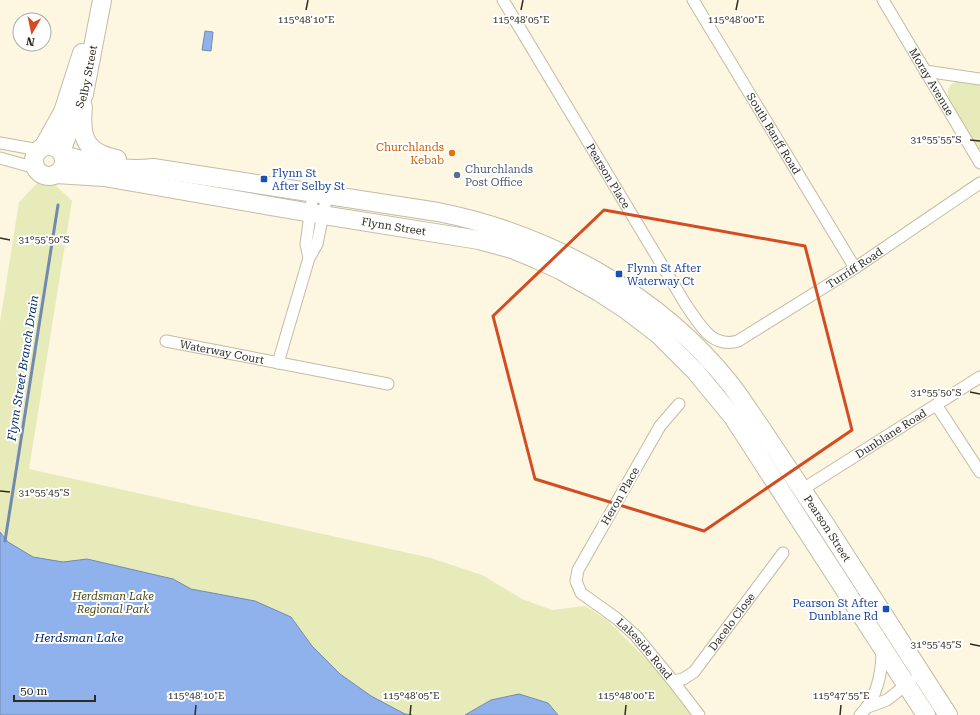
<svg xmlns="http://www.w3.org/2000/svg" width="980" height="715" viewBox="0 0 980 715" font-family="'Roboto Serif',serif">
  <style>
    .green { fill: #e7ebba }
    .water { fill: #8fb2ec; stroke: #728aaf }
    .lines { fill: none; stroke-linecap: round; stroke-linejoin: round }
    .stream { stroke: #728aaf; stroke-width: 3 }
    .street-casing { stroke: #c4bba2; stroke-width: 13 }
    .primary-casing { stroke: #c4bba2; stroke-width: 20 }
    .street { stroke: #fff; stroke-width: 11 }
    .primary { stroke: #fff; stroke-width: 18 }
    .marked { fill: none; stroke: #d44c21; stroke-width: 3; stroke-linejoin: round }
    .ticks { fill: none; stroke: #2f2c22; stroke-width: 1.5 }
    .food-dot { fill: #e8710a; stroke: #fff; stroke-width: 1.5 }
    .service-dot { fill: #5c6f8a; stroke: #fff; stroke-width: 1.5 }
    .transit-dot { fill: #1a4fb4; stroke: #fff; stroke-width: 1.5 }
    .labels { text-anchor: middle; stroke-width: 4; stroke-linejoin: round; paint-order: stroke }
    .street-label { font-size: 11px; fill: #2f2c22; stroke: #fff }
    .food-label { font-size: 11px; fill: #c56008; stroke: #fff; text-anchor: end }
    .service-label { font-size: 11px; fill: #4e5e75; stroke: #fff; text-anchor: start }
    .transit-label { font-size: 11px; fill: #164399; stroke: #fff; text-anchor: start }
    .park-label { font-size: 11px; font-style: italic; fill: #474813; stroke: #fff }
    .water-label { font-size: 12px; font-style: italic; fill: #032a6b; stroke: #fff }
    .ticks-label { font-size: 10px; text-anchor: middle; fill: #2f2c22; stroke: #fff; stroke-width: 4; stroke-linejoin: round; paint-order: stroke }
  </style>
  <rect width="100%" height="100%" fill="#fdf6e1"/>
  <!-- green -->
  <path class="green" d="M956,82L980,85V152L949,99C946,92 948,85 956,82Z
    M45,175L72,201L29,469L431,558L482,575L522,599L552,610L585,606L607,620L647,660L694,715H0V322L19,202Z"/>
  <!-- water -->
  <path class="water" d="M205,31L213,32L211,51L202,50Z
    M0,532L8,542L33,557L63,562L87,559L173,579L191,589L255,601L291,617L312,646L340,674L371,696L405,714L412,715H0Z
    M519,694L548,703L558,715H465L491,700Z"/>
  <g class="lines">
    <!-- stream -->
    <path class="stream" d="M5,541L58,205"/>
    <!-- street casing -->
    <g class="street-casing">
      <g id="street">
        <path id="s1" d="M503,0L686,305C699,323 711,349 738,341L855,268L980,183"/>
        <path id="s2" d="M693,0L855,268"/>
        <path id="s3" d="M883,0L980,163"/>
        <path d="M925,71L980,79"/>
        <path d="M0,143L39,150"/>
        <path d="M0,158L36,168"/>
        <path d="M309,258L306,244L313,193"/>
        <path id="s4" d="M166,341L388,384"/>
        <path d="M278,363L309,258L317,244L327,195"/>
        <path id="s5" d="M679,404L660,426L578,570L576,581L581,593L616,618L636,636L673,681L699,715"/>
        <path d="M937,406L980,472"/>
        <path id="s6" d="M803,489L980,377"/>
        <path id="s7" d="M673,681L683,679L694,672L783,553"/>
        <path d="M868,707L887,700L911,681"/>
        <path d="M860,715C877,698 882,673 882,650"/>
      </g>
    </g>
    <!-- primary casing -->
    <g class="primary-casing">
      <g id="primary">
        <path d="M83,107C80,137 85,153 117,159"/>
        <circle cx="49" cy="161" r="15"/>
        <path d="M44,146L63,112L82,53"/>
        <path id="s8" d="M61,151L84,94L102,0"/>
        <path id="s9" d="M64,155C94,164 122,172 153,168L438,212C549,234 660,295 731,385C742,399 751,414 761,428C782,460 804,492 825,524C866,588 907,652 948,715"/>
        <path id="s10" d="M56,174L104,177L323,215L479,240L512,249L536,259L560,270L599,292L628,311L658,334L695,371L733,417L926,715"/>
      </g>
    </g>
    <!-- street -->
    <use href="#street" class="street"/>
    <!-- primary -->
    <use href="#primary" class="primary"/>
  </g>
  <!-- marked area -->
  <path class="marked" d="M604,210L805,246L852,430L704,531L535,479L493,316Z"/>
  <!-- ticks -->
  <path class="ticks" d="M306,10L308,0M521,10L523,0M736,10L738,0M970,140L980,141M0,238L10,240M970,392L980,394M0,491L10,492M970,644L980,646M195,715L196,705M410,715L411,705M625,715L626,705M840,715L841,705"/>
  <!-- markers -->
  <circle class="food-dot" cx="452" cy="153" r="4"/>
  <circle class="service-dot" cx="457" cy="175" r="4"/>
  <g class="transit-dot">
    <rect x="260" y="175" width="8" height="8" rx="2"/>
    <rect x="615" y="270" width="8" height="8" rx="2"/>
    <rect x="882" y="605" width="8" height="8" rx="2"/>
  </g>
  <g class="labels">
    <!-- street labels -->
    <g class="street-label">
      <text dy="4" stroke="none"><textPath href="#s8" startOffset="79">Selby Street</textPath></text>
      <text dy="4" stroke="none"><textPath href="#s3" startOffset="95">Moray Avenue</textPath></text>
      <text dy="4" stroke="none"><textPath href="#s2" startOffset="156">South Banff Road</textPath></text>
      <text dy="4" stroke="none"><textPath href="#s1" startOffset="205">Pearson Place</textPath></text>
      <text dy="4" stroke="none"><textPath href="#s10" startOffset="342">Flynn Street</textPath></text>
      <text dy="4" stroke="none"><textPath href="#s1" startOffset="562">Turriff Road</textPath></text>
      <text dy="4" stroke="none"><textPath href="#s4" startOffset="57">Waterway Court</textPath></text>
      <text dy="4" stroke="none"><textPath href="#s6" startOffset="104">Dunblane Road</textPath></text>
      <text transform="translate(620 496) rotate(-60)" y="4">Heron Place</text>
      <text dy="4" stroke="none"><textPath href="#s9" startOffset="899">Pearson Street</textPath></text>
      <text dy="4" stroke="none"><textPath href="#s7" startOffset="86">Dacelo Close</textPath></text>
      <text dy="4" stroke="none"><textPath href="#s5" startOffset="304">Lakeside Road</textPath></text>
    </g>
    <!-- food labels -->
    <g class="food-label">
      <text x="444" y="151">Churchlands<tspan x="444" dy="13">Kebab</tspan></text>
    </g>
    <!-- service labels -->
    <g class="service-label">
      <text x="465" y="173">Churchlands<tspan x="465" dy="13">Post Office</tspan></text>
    </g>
    <!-- transit labels -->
    <g class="transit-label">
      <text x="272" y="177">Flynn St<tspan x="272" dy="13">After Selby St</tspan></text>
      <text x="627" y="272">Flynn St After<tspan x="627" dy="13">Waterway Ct</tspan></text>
      <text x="878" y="607" text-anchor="end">Pearson St After<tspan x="878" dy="13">Dunblane Rd</tspan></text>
    </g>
    <!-- park labels -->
    <g class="park-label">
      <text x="113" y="600">Herdsman Lake<tspan x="113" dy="13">Regional Park</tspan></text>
    </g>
    <!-- water labels -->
    <g class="water-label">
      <text transform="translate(23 368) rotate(-81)" y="4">Flynn Street Branch Drain</text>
      <text x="79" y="642">Herdsman Lake</text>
    </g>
  </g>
  <g class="ticks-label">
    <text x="306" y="23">115°48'10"E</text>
    <text x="521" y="23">115°48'05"E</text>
    <text x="736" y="23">115°48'00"E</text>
    <text x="936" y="143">31°55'55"S</text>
    <text x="44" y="243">31°55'50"S</text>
    <text x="936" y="396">31°55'50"S</text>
    <text x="44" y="496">31°55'45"S</text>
    <text x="936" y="648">31°55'45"S</text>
    <text x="196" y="699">115°48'10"E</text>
    <text x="411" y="699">115°48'05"E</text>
    <text x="626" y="699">115°48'00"E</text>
    <text x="841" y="699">115°47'55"E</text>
  </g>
  <!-- north arrow -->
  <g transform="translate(32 32) rotate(189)"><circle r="19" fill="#ffffff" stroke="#acaba7"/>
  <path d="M0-3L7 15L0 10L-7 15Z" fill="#d44c21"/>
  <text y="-6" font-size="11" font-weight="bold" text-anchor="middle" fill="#2f2c22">N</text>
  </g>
  <!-- scale -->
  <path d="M14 695v6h81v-6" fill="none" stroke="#2f2c22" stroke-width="2"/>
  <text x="20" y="695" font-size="12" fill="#2f2c22" stroke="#ffffff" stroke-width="3" paint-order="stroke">50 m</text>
</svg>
